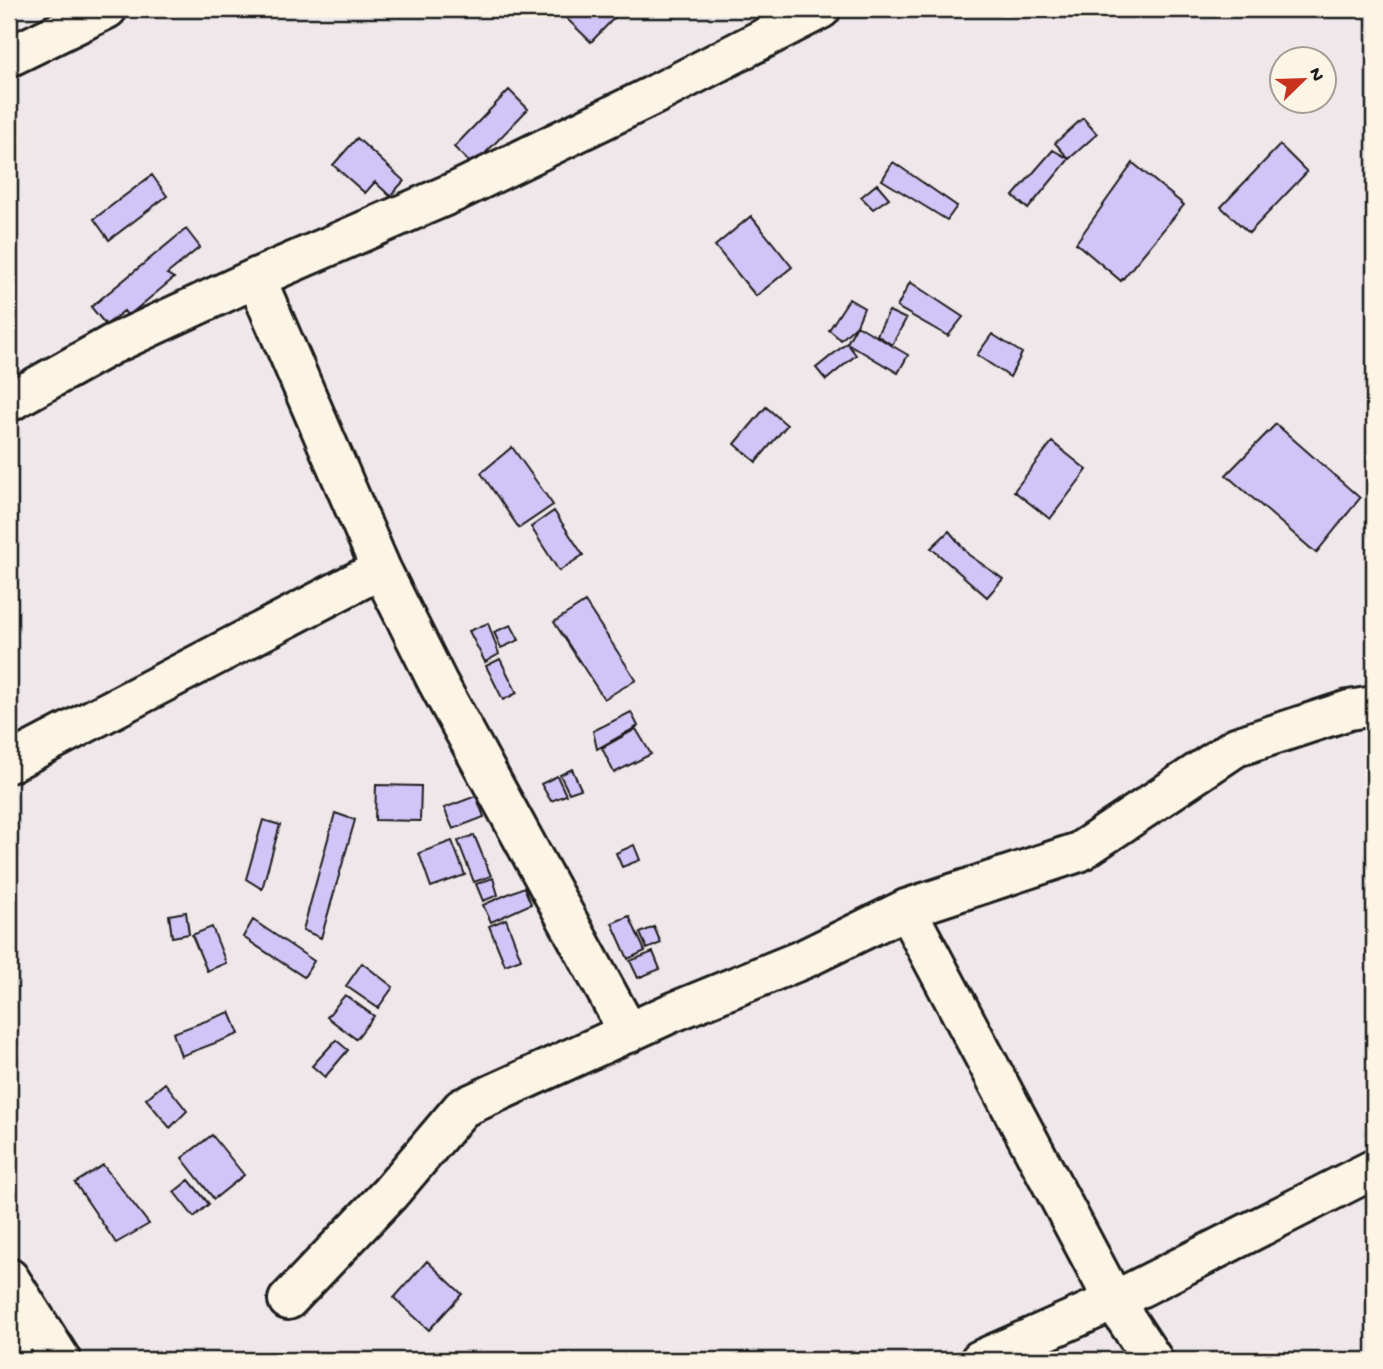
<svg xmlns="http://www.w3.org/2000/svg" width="1383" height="1369" viewBox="0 0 1383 1369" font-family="'Gochi Hand',sans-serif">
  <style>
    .building { fill: #d1c5f7; stroke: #1c1c1c; stroke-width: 2 }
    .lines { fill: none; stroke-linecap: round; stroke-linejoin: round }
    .minor-casing { stroke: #1c1c1c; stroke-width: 44 }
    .minor { stroke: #fcf5e5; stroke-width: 38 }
  </style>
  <rect width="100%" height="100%" fill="#efe7ea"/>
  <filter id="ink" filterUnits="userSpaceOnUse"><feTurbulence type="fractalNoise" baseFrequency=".0143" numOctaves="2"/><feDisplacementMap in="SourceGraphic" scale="14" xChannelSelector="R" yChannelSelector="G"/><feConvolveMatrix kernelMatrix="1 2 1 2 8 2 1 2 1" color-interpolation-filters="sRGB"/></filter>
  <g filter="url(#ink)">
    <!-- building -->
    <path class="building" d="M569,9H610L617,15L591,42L563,15Z
      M509,90L528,109L473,166L454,147Z
      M1083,118L1097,134L1069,159L1055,143Z
      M357,138L404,181L390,196L375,182L365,193L333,165Z
      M1280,145L1307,172L1249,233L1221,207Z
      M1053,150L1069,159L1028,209L1013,196Z
      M893,162L957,206L947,220L882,180Z
      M1133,163L1184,205L1121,281L1076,243Z
      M152,175L167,196L109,240L94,219Z
      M877,184L889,198L873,209L861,197Z
      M751,216L792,267L756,296L715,246Z
      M186,229L200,247L167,274L174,278L128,316L124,311L106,325L91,307Z
      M910,282L963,317L948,336L897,307Z
      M849,299L864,308L857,325L841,340L829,330Z
      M889,311L906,319L892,345L877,335Z
      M857,325L908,355L898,373L847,343Z
      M992,334L1022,353L1010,377L977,355Z
      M847,343L856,355L826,380L816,368Z
      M766,407L787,425L756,462L735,444Z
      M1276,424L1360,498L1316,553L1226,475Z
      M1052,442L1087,470L1050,519L1014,491Z
      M512,447L553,505L519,528L481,473Z
      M554,511L583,555L559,571L531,527Z
      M949,531L969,555L1003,579L987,597L931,548Z
      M585,602L636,680L604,699L554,622Z
      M488,623L499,654L485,662L469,631Z
      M511,625L519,640L501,648L494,632Z
      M500,659L517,693L503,700L486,666Z
      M631,712L638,726L597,749L593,731Z
      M636,729L651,754L614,773L602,748Z
      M572,769L581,789L569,793L560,775Z
      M557,776L566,795L551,801L541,784Z
      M376,785L421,786L420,821L375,820Z
      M476,796L484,817L453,829L444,808Z
      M335,813L355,820L321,938L303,930Z
      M263,820L280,825L262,889L246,879Z
      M474,835L491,876L474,882L458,841Z
      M452,841L465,875L431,887L419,853Z
      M634,845L640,860L622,867L616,853Z
      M493,878L498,895L483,901L476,884Z
      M524,887L531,904L491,922L483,905Z
      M186,912L189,934L172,937L169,915Z
      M629,916L645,951L628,959L612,923Z
      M506,919L521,959L505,965L489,926Z
      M253,920L314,961L304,977L243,937Z
      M212,927L226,963L207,971L192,935Z
      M654,927L661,943L647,949L640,933Z
      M653,952L660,969L638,978L630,961Z
      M362,963L393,987L378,1008L346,986Z
      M345,995L374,1016L356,1039L327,1017Z
      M230,1012L239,1034L181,1056L173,1033Z
      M336,1040L348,1050L325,1077L312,1066Z
      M165,1083L187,1111L170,1128L146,1099Z
      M212,1135L244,1175L214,1199L182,1158Z
      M103,1165L149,1224L116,1243L75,1183Z
      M189,1180L209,1204L194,1217L174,1192Z
      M427,1261L462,1294L429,1330L394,1298Z"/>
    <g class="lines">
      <!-- minor casing -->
      <g class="minor-casing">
        <path id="minor" d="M9,57L107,9
          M256,278L381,569L438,683L629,1033
          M9,402L111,345L256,278L459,190L654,95L821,9
          M9,763L381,569
          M906,909L1114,1301L1153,1360
          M9,1278L61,1360
          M288,1300L390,1193L462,1108L671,1013L806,958L906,909L1079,852L1236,747L1349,710L1374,706
          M9,1342L36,1323
          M980,1360L1114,1301L1374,1169"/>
      </g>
      <!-- minor -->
      <use href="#minor" class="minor"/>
    </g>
  </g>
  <!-- margin -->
  <rect width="1383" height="1369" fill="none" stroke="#fcf5e5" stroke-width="35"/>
  <rect x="18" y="18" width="1348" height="1334" fill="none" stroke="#1c1c1c" stroke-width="2.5" filter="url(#ink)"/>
  <!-- north arrow -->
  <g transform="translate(1303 80) rotate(67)"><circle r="33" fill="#fcf5e5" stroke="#a29e95" stroke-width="2"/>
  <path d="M0-5L12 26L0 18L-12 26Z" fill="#c8321e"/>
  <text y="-10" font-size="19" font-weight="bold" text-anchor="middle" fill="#1c1c1c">N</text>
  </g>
</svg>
